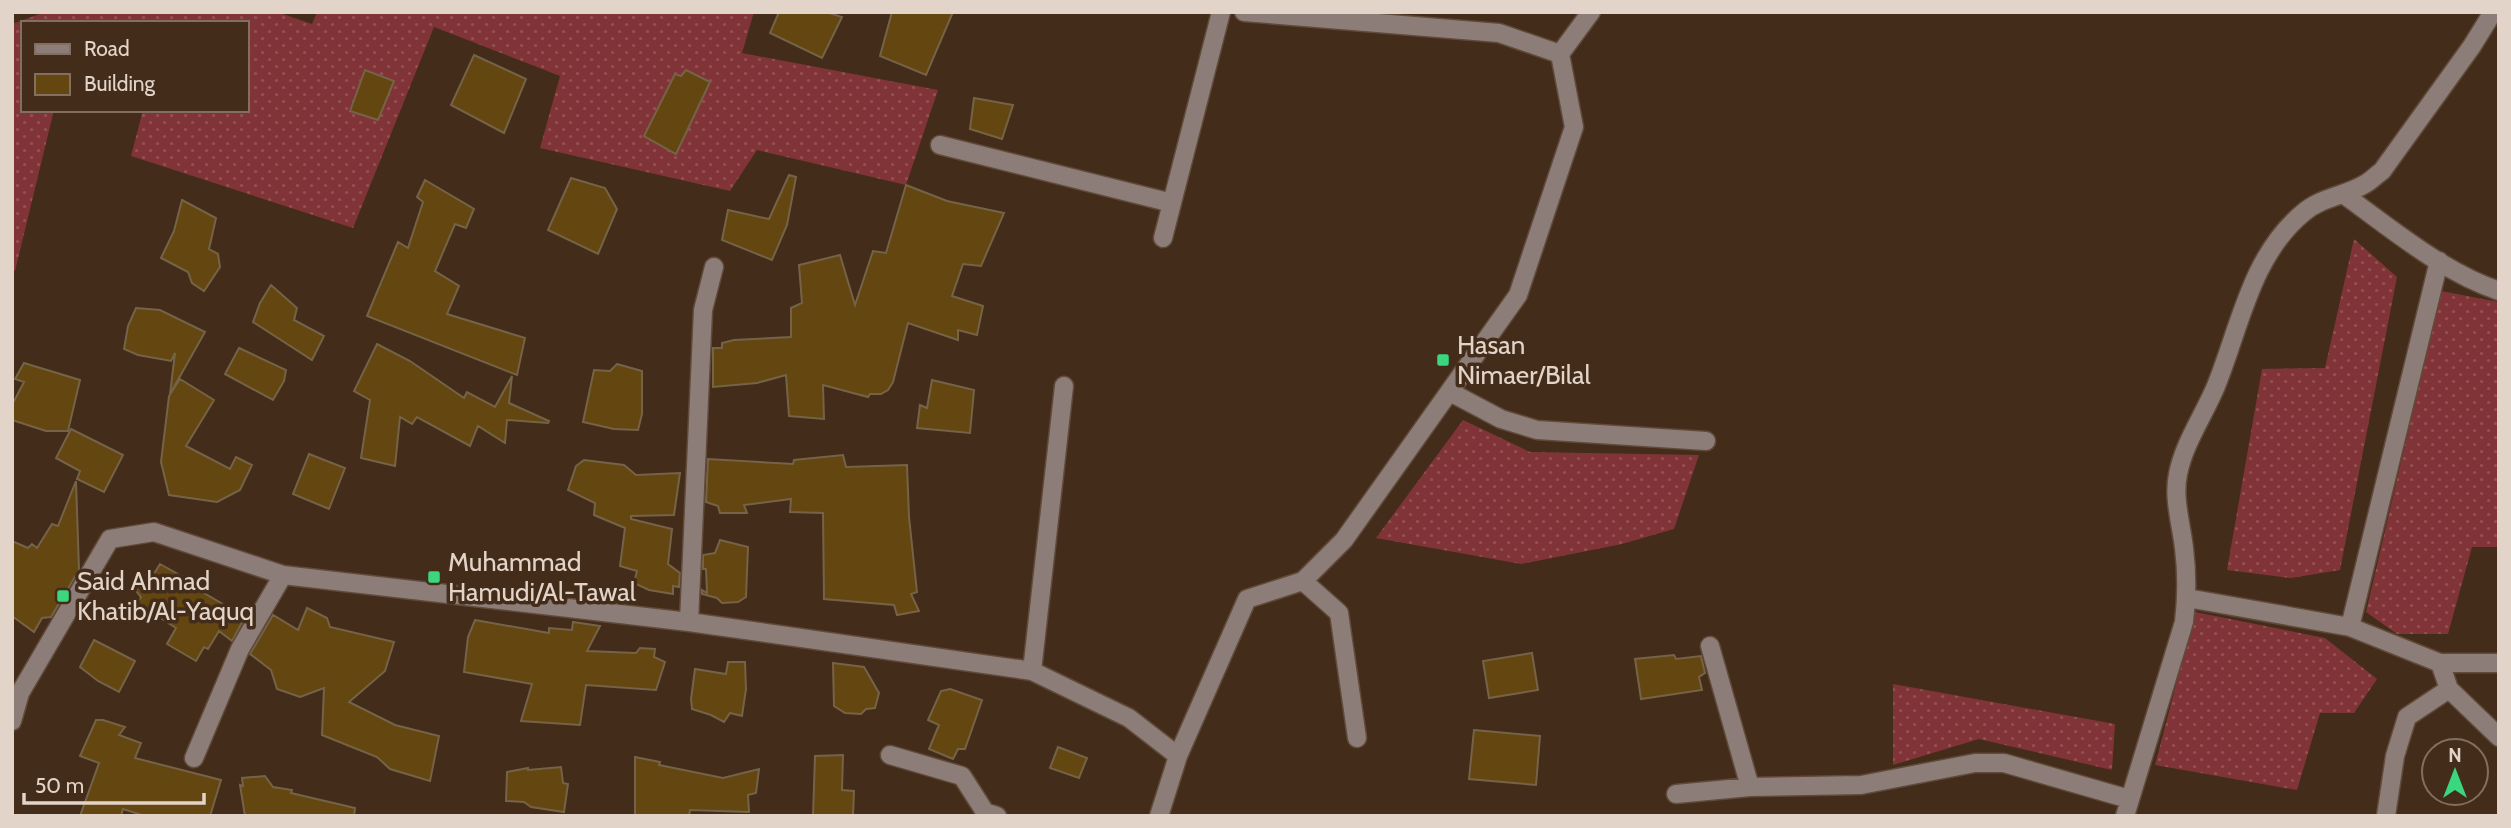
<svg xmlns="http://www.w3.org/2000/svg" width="2511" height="828" viewBox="0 0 2511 828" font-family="Cabin,sans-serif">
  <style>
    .grass { fill: url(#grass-dots) }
    .building { fill: #644611; stroke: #756348; stroke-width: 2 }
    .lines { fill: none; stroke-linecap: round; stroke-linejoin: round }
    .minor-casing { stroke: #604a39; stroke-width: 21 }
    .minor { stroke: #8d7d78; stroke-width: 18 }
    .poi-dot { fill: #3ad77f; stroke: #432c19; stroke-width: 2.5 }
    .labels { text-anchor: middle; stroke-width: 7; stroke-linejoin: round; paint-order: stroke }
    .poi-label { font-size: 26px; fill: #e3d4c9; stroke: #432c19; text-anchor: start }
  </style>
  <defs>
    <pattern id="grass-dots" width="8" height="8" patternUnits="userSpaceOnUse" patternTransform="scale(1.75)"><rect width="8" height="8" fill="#813437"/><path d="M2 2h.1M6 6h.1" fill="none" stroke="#935053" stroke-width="1.8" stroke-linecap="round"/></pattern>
  </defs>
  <rect width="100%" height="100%" fill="#432c19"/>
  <!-- grass -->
  <path class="grass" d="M45,12H277L312,24L317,12H754L742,53L938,90L906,185L757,150L730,191L540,148L560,76L434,27L353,228L131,156L143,110H247V23H23V110H54L15,271L12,270V24Z
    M2354,239L2397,277L2340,570L2291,578L2227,570L2262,369L2325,368Z
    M2441,291L2499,302V547H2472L2448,634H2397L2366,612Z
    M1463,420L1530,452L1699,455L1674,529L1622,544L1521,564L1376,538Z
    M2195,612L2325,638L2377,679L2354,713H2320L2297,790L2155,765Z
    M1893,684L2115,724L2112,770L1979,739L1893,765Z"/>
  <!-- building -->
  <path class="building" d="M779,12H826L842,17L822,58L770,33Z
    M892,12H953L926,75L880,56Z
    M474,55L526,79L504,133L451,105Z
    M365,70L394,81L378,120L350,111Z
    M686,70L710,82L676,154L644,136L675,74L681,76Z
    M974,98L1013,105L1002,139L970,129Z
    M789,175L796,177L787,225L772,260L722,240L728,210L769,219Z
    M571,178L605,188L617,209L598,254L548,230Z
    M425,180L474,209L466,228L455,224L435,271L459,286L447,314L525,338L517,375L367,316L398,242L408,248L423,202L417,197Z
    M906,185L947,201L1004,213L981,266L963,264L952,296L983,306L977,335L958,330V340L908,323L893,382L888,390L881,394H870L868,397L823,385L824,419L789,416L786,375L757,383L713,387V348H722V343L734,340L791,337V308L802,303L799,265L840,255L855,305L873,251L886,253Z
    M182,200L216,218L209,249L218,254L220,267L204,291L192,283L188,272L161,258L174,231Z
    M271,285L297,308L294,320L324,336L312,360L253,322L260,303Z
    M136,308L160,310L205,332L170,394L175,353L171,361L138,355L124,349L128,326Z
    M377,344L410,361L464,398L467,392L495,407L512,376L509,403L549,421L548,423L507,420L505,443L478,426L470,446L417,417L412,424L400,417L395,466L361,458L370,400L354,391Z
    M239,348L286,370L284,381L273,400L225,374Z
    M24,363L80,380L68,431H46L12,420V405L24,382L15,379Z
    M617,364L642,371V414L638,430L614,429L583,422L594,370L610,371Z
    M180,379L214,400L186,446L230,469L236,457L252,465L240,490L217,502L169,495L161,462L169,396Z
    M932,380L974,390L970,433L917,428L920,405L927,408Z
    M71,429L123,455L104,492L77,479L80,471L56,458Z
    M309,454L345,468L329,509L293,494Z
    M843,455L846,467L907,465L909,517L917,592L911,594L919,611L897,615L894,605L824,599L823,513L790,512L791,499L744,505L747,513H720L718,506L706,502L708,459L793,464L794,460Z
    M584,460L624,465L636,475L680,473L674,515L631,516V519L672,529L668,564L680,573L679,587L673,586V594L649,590L634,583L637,571L620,566L625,528L594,515L595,503L568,490L576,466Z
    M76,481L79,570L51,617L42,618L34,632L12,616V541L28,548L32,544L37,548L52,524L58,526Z
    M720,540L748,547L746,597L738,602L722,603L717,598L702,594V590L707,593L706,569H703V555L715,553Z
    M160,564L187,579L185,582L245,617L232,641L219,631L208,649L204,647L196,661L167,644L176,628L137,603L141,597L136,591L146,574L152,577Z
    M307,608L327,618L330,627L394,642L385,671L349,702L395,725L439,736L430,781L390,769L377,757L322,735L324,688L300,697L277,689L271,670L250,654L273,615L298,630Z
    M475,620L549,633V628L572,630L573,622L600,626L587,651L636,653L640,648L655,649L654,657L665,662L656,690L586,685L580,725L521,721L532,684L464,672L468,637Z
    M94,640L135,661L119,692L98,681L80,667Z
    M1532,653L1538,690L1489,698L1483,661Z
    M1674,655L1676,659L1701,656L1705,673L1699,677L1702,690L1641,699L1635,659Z
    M728,662H745L746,689L742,716L730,713L724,722L711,715L692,709L691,699L695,669L726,674Z
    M833,663L864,667L879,693L875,708L866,709L861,714L845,713L834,706Z
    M950,689L982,700L965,749H958L953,759L929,749L939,725L928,720L941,691Z
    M96,720H103L125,727L119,735L141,743L135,758L221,780L210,816H145L123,809L121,816H80L99,763L80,756Z
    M1474,730L1540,736L1536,785L1469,779Z
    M1058,747L1087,758L1079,778L1050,768Z
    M843,755L842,790L854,791L853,816H813L815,756Z
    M635,757L660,762L659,765L723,778L759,769L756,793L748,795L749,812L690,810L689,816H635Z
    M561,767L563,783L568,784L564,812L531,807L524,802L506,801L507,772L528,768V770Z
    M265,776L273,787L292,790L291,793L355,808L354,816H245L240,785L243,786L242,778Z"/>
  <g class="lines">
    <!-- minor casing -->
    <g class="minor-casing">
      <path id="minor" d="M1560,54L1591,12
        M940,145L1172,203
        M2343,194C2392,229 2441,271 2499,291
        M1163,238L1221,12
        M1450,392L1501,419L1537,430L1706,441
        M1303,581L1339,613L1357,738
        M2187,598L2350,627L2440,663H2499
        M689,622L703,310L714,267
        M2350,627L2439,261
        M1710,646L1750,787
        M2440,663L2449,689L2499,737
        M1032,671L1064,386
        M12,721L20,693L110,539L154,532L283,575L689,622L1032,671L1129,718L1178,756
        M890,755L962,776L985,812L997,816
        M194,758L240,649L283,575
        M1676,794L1750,787L1861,785L1975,763H2004L2129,799
        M1159,816L1178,756L1247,599L1303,581L1344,540L1518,295L1574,127L1560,54L1499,33L1244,12
        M2125,816L2184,622C2187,597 2187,572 2184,548C2181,523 2173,498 2178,474C2184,443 2204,415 2216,386C2240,327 2251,256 2303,213C2321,197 2345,196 2365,184C2371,181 2376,175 2382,171L2472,46L2493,12
        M2386,816L2395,756L2407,717L2449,689"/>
    </g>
    <!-- minor -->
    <use href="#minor" class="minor"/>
  </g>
  <!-- markers -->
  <g class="poi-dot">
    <rect x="1436" y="353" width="14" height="14" rx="3.5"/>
    <rect x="427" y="570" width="14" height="14" rx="3.5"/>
    <rect x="56" y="589" width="14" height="14" rx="3.5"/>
  </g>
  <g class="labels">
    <!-- poi labels -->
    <g class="poi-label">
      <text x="1457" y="354">Hasan<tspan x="1457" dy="30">Nimaer/Bilal</tspan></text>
      <text x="448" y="571">Muhammad<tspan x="448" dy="30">Hamudi/Al-Tawal</tspan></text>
      <text x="77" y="590">Said Ahmad<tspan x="77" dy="30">Khatib/Al-Yaquq</tspan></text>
    </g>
  </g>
  <!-- border -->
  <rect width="2511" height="828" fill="none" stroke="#e3d4c9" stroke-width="28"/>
  <!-- legend -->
  <rect x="21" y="21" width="228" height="91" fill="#432c19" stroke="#836f5f" stroke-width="2"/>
  <rect x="35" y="44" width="35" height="10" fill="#8d7d78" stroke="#836f5f" stroke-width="2"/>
  <text x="84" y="56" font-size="21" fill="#e3d4c9">Road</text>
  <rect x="35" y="74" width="35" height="21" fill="#644611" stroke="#836f5f" stroke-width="2"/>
  <text x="84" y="91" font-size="21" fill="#e3d4c9">Building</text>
  <!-- north arrow -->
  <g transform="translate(2455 772)"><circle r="33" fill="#432c19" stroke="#836f5f" stroke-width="2"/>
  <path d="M0-5L12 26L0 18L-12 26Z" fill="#3ad77f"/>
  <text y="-10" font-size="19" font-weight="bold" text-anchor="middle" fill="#e3d4c9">N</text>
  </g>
  <!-- scale -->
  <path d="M24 793v10h180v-10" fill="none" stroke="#e3d4c9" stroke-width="3.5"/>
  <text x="35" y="793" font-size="21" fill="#e3d4c9" stroke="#432c19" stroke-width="5" paint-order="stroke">50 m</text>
</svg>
